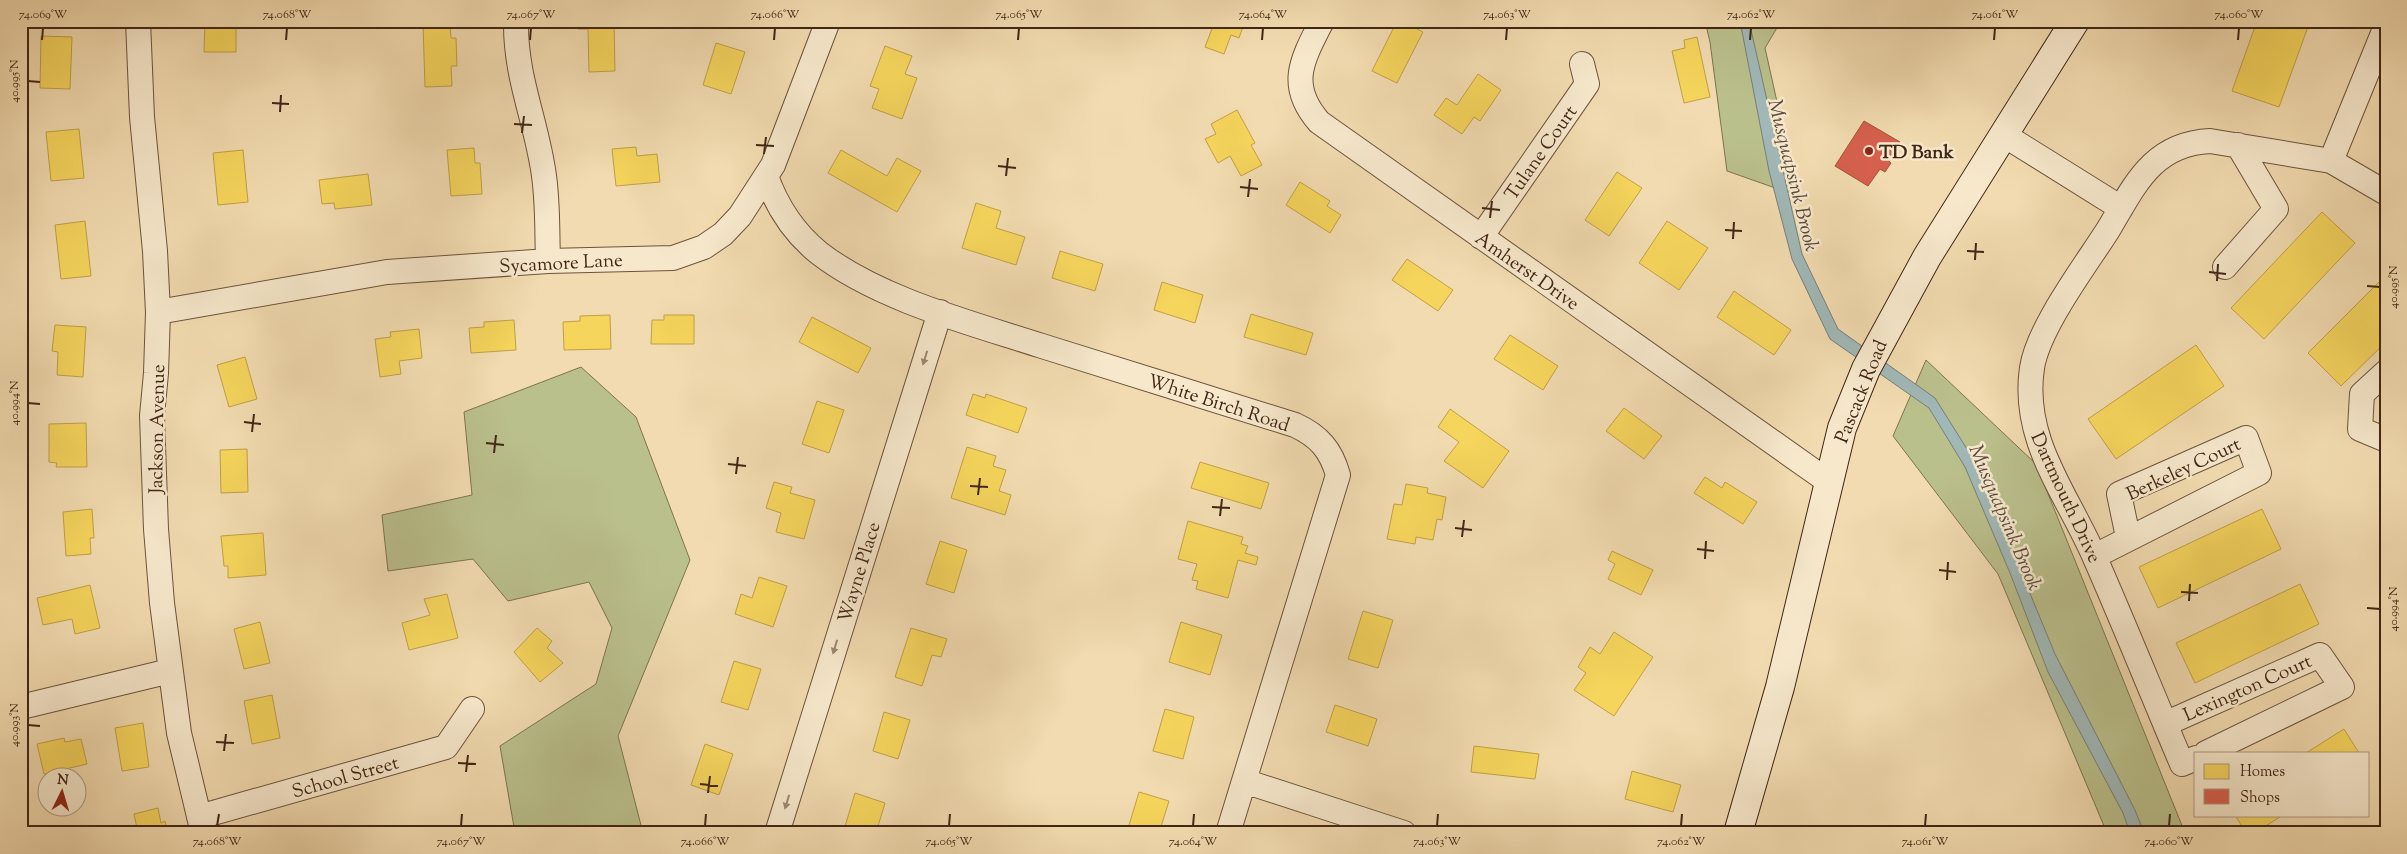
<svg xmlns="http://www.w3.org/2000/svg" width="2407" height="854" viewBox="0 0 2407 854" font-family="'Sorts Mill Goudy',serif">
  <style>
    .green { fill: #bac08c; stroke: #7e7350 }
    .water { fill: #a0b8b7; stroke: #7a7e76 }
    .homes { fill: #f6d55c; stroke: #c0a047 }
    .shops { fill: #d6604d; stroke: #a94f3c }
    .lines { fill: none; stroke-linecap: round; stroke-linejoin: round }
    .street-casing { stroke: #6d533c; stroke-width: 26 }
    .secondary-casing { stroke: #412615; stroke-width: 30 }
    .street { stroke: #f7e8cc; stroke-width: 24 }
    .secondary { stroke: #f7e8cc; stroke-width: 28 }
    .oneway { fill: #9c8770 }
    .ticks { fill: none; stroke: #412615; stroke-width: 2 }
    .poi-dot { fill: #8f2418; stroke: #f7e8cc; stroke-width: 2 }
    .labels { text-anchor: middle; stroke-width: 5; stroke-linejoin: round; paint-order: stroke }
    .poi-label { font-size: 19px; font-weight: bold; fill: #412615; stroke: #f7e8cc; text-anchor: start }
    .street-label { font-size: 19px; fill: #412615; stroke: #f7e8cc }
    .water-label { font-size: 20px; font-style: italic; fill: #594a3e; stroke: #f7e8cc }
    .neatline { fill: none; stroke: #412615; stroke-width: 2 }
    .ticks-label { font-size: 12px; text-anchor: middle; fill: #412615 }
  </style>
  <rect width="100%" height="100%" fill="#f2dbb0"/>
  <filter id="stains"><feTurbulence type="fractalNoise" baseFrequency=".004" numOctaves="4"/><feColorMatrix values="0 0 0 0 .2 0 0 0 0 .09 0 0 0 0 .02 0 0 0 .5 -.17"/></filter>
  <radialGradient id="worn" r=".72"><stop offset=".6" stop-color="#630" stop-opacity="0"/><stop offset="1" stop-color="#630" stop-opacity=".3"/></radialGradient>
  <!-- green -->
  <path class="green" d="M1705,21H1781L1765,48L1798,196L1727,171L1710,42Z
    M1926,360L2036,464L2185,833H2107L1998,574L1893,436Z
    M581,367L636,417L690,560L618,736L643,833H515L500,746L596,684L612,628L589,582L508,601L473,559L388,571L382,515L472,495L464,412Z"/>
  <!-- water -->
  <path class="water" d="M1740,21H1749L1802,254L1838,329L1935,398L1977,465L2055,654L2135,810L2144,833H2130L2123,813L2048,672L2010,573L1965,467L1929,408L1830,339L1792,259L1769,171Z"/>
  <!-- homes -->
  <path class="homes" d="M205,21H236V52H204Z
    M578,21H614L615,71L589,72L588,29H578Z
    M1215,21H1245L1239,38L1231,35L1224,54L1205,47Z
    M1397,21H1402L1423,32L1397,83L1372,71Z
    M2257,21H2310L2279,107L2232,91Z
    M450,23L451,38H456L457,66H451L452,86L425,87L423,24Z
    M41,36L72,37L70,89L40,88Z
    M1697,37L1710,97L1684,103L1672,51L1685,48L1684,40Z
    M716,43L745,52L731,94L703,85Z
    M885,46L912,56L905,74L917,78L902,119L872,108L879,89L870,86Z
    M1478,74L1501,90L1480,121L1474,117L1462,134L1434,115L1446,98L1457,105Z
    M1237,110L1255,143L1251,145L1262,165L1241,176L1230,156L1218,163L1205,139L1216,134L1211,124Z
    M2386,115V129L2382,127Z
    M79,129L84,178L51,181L46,132Z
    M636,147L637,156L657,154L660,182L616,186L612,149Z
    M474,148L475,163H480L482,194L451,196L447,150Z
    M243,150L248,202L218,205L213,153Z
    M841,150L887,176L897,158L921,171L897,212L828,173Z
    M1617,172L1642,188L1609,236L1585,220Z
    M368,174L372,205L335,209L334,203L322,204L319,180Z
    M1300,182L1330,201L1327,206L1341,215L1330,233L1286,205Z
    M976,203L1001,211L996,228L1025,237L1016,265L962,248Z
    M2322,212L2355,243L2264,339L2231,308Z
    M85,221L91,276L61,279L55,225Z
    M1667,221L1708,248L1679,290L1639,263Z
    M1060,251L1103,264L1095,291L1052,278Z
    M1407,259L1453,290L1438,311L1392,280Z
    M2386,275V342L2341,386L2308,353Z
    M1162,282L1203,295L1195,323L1154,310Z
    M1734,291L1791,330L1774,355L1717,317Z
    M1251,314L1313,333L1306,355L1244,337Z
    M610,315L611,349L564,350L563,322L580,321V316Z
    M664,315H694V344H651L652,320H664Z
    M812,317L871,348L858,373L799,342Z
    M514,320L516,350L471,353L469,328L484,327V322Z
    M55,325L86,327L83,377L57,375L58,352L52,351Z
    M419,329L422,358L399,361L401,374L380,377L375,339L391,337L390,332Z
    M1510,335L1558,366L1543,390L1494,359Z
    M2196,345L2224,386L2116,459L2088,419Z
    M245,357L257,399L229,407L217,365Z
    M973,394L985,398L986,394L1027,408L1018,433L966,415Z
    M817,401L844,410L829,453L802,444Z
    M1624,408L1662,436L1644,459L1606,431Z
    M1450,409L1509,451L1483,488L1444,461L1459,442L1438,427Z
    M86,423L87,467H56L57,463L49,462V424Z
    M967,447L996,456L993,466L1006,470L999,491L1011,495L1005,515L951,498Z
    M247,449L248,492L221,493L220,450Z
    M1200,462L1269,483L1261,509L1191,488Z
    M1705,477L1722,488L1725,482L1757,502L1743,524L1694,493Z
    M774,482L792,487L790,493L815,500L804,539L776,532L781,513L766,508Z
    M1406,484L1428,488L1427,493L1446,497L1442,520L1437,519L1433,540L1416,537L1415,544L1387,539L1394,504L1402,505Z
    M92,509L94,538H90L91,554L66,556L63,512Z
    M2262,509L2281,549L2158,608L2139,567Z
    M1188,521L1243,537L1241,544L1248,546L1245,553L1258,557L1256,565L1238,560L1228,598L1196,589L1198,581L1192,580L1197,564L1178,559Z
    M263,533L266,575L228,578V566H224L221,536Z
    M940,541L967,550L954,593L926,584Z
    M1612,551L1653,570L1641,595L1608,579L1615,564L1608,560Z
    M759,577L787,586L773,627L735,614L741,594L752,598Z
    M2300,584L2319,624L2195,683L2176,643Z
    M90,585L100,628L75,634L72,619L43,625L37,598Z
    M447,594L458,638L409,650L402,623L430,615L424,599Z
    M1363,611L1393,620L1378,668L1348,659Z
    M260,622L270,663L244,669L234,629Z
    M1181,622L1222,635L1210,675L1169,662Z
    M537,628L552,641L547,648L563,663L540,682L514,652Z
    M911,628L947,639L941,657L932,655L922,686L895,677Z
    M1614,632L1653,657L1614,716L1574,690L1586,673L1578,667L1590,647L1600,654Z
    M734,661L761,669L748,710L721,702Z
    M272,695L280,738L252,744L244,701Z
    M1335,705L1377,719L1368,746L1326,732Z
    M1165,709L1194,717L1183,759L1153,751Z
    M884,712L910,720L898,759L873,751Z
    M143,723L149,767L122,771L115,728Z
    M2344,729L2359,753H2306Z
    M64,738L65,742L81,739L87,764L44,774L37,744Z
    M705,744L733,754L719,795L691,785Z
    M1474,746L1539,754L1535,779L1471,772Z
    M1632,771L1681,785L1673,812L1625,799Z
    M1139,792L1169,801L1159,833L1127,832Z
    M855,793L885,803L876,833H843Z
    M158,808L161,823L165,821L168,833H138L134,814Z
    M2235,815H2283L2255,833H2246Z
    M94,828L95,833H78V832Z"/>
  <!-- shops -->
  <path class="shops" d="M1864,121L1900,142L1888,160L1891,163L1885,172L1880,169L1868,186L1835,166Z"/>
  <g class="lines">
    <!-- street casing -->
    <g class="street-casing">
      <path id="street" d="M138,21L142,117L155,251L158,312L156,373L152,416L156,529L162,603L179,733L203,833
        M516,21C515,78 537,122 544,176C548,204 547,233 548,261
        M1322,21C1302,60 1287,85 1319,122L1829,482
        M2004,135L2121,208
        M2331,161L2386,26
        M766,176C777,207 793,232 819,253C878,299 971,323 1042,346C1126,372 1211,399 1295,425C1319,436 1331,450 1338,475L1228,833
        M1481,237L1587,84L1582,64
        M2225,267L2276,209L2238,145
        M158,312L387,272L548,261L673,258L704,247L723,234L740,216L773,165L828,21
        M2386,372L2362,394L2360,429L2384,439L2386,437
        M2095,556L2259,473L2246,438L2119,494L2128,537
        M21,707L170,671
        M2165,724L2320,655L2342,687L2206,753
        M2196,758L2182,764C2153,696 2125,626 2095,558C2068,495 2021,441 2032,368C2038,328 2085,266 2108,230C2135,185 2152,144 2210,141L2331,161L2386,193
        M1244,781L1404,833
        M199,817L446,747L472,709
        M777,833L940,312"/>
    </g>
    <!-- secondary casing -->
    <g class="secondary-casing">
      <path id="secondary" d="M1738,833L1780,687L1842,428L1866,369L1927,257L2075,21"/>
    </g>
    <!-- street -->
    <use href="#street" class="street"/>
    <!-- secondary -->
    <use href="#secondary" class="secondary"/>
  </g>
  <!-- one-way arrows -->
  <defs><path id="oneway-solid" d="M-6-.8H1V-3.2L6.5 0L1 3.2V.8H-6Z" transform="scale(1.25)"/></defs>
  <g class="oneway">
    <use href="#oneway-solid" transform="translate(925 358) rotate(107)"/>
    <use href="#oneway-solid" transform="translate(835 647) rotate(107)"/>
    <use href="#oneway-solid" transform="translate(787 802) rotate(107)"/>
  </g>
  <!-- ticks -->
  <path class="ticks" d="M42,40L43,28M286,40L287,28M530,40L531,28M774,40L775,28M1018,40L1019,28M1262,40L1263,28M1506,40L1507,28M1750,40L1751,28M1994,40L1995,28M2238,40L2239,28M28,81L40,82M272,103L289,104M280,112L281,95M514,124L532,125M522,133L524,116M756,145L774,146M764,154L766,137M998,166L1016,168M1006,176L1008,158M1240,187L1258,189M1248,197L1250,179M1482,208L1500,210M1490,218L1492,201M1725,230L1742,231M1733,239L1734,222M1967,251L1984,252M1975,260L1976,243M2209,272L2226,274M2217,281L2218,264M2367,286L2380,287M28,403L40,404M244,422L261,424M252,432L254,414M486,443L504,445M494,453L496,435M728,464L746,466M736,474L738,457M970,486L988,487M978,495L980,478M1212,507L1230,508M1220,516L1222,499M1455,528L1472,530M1462,537L1464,520M1697,549L1714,551M1705,559L1706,541M1939,570L1956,572M1947,580L1948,562M2181,592L2198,593M2189,601L2190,584M2367,608L2380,609M28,725L40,726M216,742L234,743M224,751L226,734M458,763L476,764M466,772L468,755M700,784L718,786M708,793L710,776M217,826L219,814M461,826L462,814M705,826L706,814M949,826L950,814M1193,826L1194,814M1437,826L1438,814M1681,826L1682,814M1925,826L1926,814M2169,826L2170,814"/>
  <!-- markers -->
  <circle class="poi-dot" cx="1869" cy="151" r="5"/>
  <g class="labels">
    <!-- poi labels -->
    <g class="poi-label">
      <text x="1879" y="158">TD Bank</text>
    </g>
    <!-- street labels -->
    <g class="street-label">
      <text transform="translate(1540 152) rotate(-55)" y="7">Tulane Court</text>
      <text transform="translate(561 262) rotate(-3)" y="7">Sycamore Lane</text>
      <text transform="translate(1528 270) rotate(35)" y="7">Amherst Drive</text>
      <text transform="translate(1860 391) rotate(-68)" y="7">Pascack Road</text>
      <text transform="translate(1219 402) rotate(18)" y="7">White Birch Road</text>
      <text transform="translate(156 429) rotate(-89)" y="7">Jackson Avenue</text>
      <text transform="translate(2183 468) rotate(-25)" y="7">Berkeley Court</text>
      <text transform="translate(2067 497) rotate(65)" y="7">Dartmouth Drive</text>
      <text transform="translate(858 572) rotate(-73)" y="7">Wayne Place</text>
      <text transform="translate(2247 687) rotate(-24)" y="7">Lexington Court</text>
      <text transform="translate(345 776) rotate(-16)" y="7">School Street</text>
    </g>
    <!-- water labels -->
    <g class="water-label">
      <text transform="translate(1794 175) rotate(76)" y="7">Musquapsink Brook</text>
      <text transform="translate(2006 517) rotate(67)" y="7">Musquapsink Brook</text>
    </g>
  </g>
  <!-- margin -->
  <rect width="2407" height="854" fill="none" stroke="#f2dbb0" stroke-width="55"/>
  <!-- legend -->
  <rect x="2194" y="752" width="175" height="65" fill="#f7e8cc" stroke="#ae9a83"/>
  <rect x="2204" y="764" width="25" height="15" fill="#f6d55c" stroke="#ae9a83"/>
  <text x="2240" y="776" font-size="15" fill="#412615">Homes</text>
  <rect x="2204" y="789" width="25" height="15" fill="#d6604d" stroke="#ae9a83"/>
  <text x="2240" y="802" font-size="15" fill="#412615">Shops</text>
  <!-- north arrow -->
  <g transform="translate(62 792) rotate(5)"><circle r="24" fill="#f7e8cc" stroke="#ae9a83"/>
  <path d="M0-4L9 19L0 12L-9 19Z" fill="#8f2418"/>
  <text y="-8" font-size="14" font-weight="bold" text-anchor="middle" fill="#412615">N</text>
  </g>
  <rect x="28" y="28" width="2352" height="798" class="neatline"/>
  <g class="ticks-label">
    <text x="43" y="18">74.069°W</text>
    <text x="287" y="18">74.068°W</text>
    <text x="531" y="18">74.067°W</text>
    <text x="775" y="18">74.066°W</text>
    <text x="1019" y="18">74.065°W</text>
    <text x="1263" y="18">74.064°W</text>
    <text x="1507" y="18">74.063°W</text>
    <text x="1751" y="18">74.062°W</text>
    <text x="1995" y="18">74.061°W</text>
    <text x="2239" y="18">74.060°W</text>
    <text transform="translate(14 81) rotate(-90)" y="4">40.995°N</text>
    <text transform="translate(2393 287) rotate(-90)" y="4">40.995°N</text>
    <text transform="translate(14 403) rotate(-90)" y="4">40.994°N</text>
    <text transform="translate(2393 609) rotate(-90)" y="4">40.994°N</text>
    <text transform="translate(14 725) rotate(-90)" y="4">40.993°N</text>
    <text x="217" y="845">74.068°W</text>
    <text x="461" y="845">74.067°W</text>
    <text x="705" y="845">74.066°W</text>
    <text x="949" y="845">74.065°W</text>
    <text x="1193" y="845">74.064°W</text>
    <text x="1437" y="845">74.063°W</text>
    <text x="1681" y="845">74.062°W</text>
    <text x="1925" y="845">74.061°W</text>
    <text x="2169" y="845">74.060°W</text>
  </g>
  <rect width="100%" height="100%" filter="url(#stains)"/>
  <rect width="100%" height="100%" fill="url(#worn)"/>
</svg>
